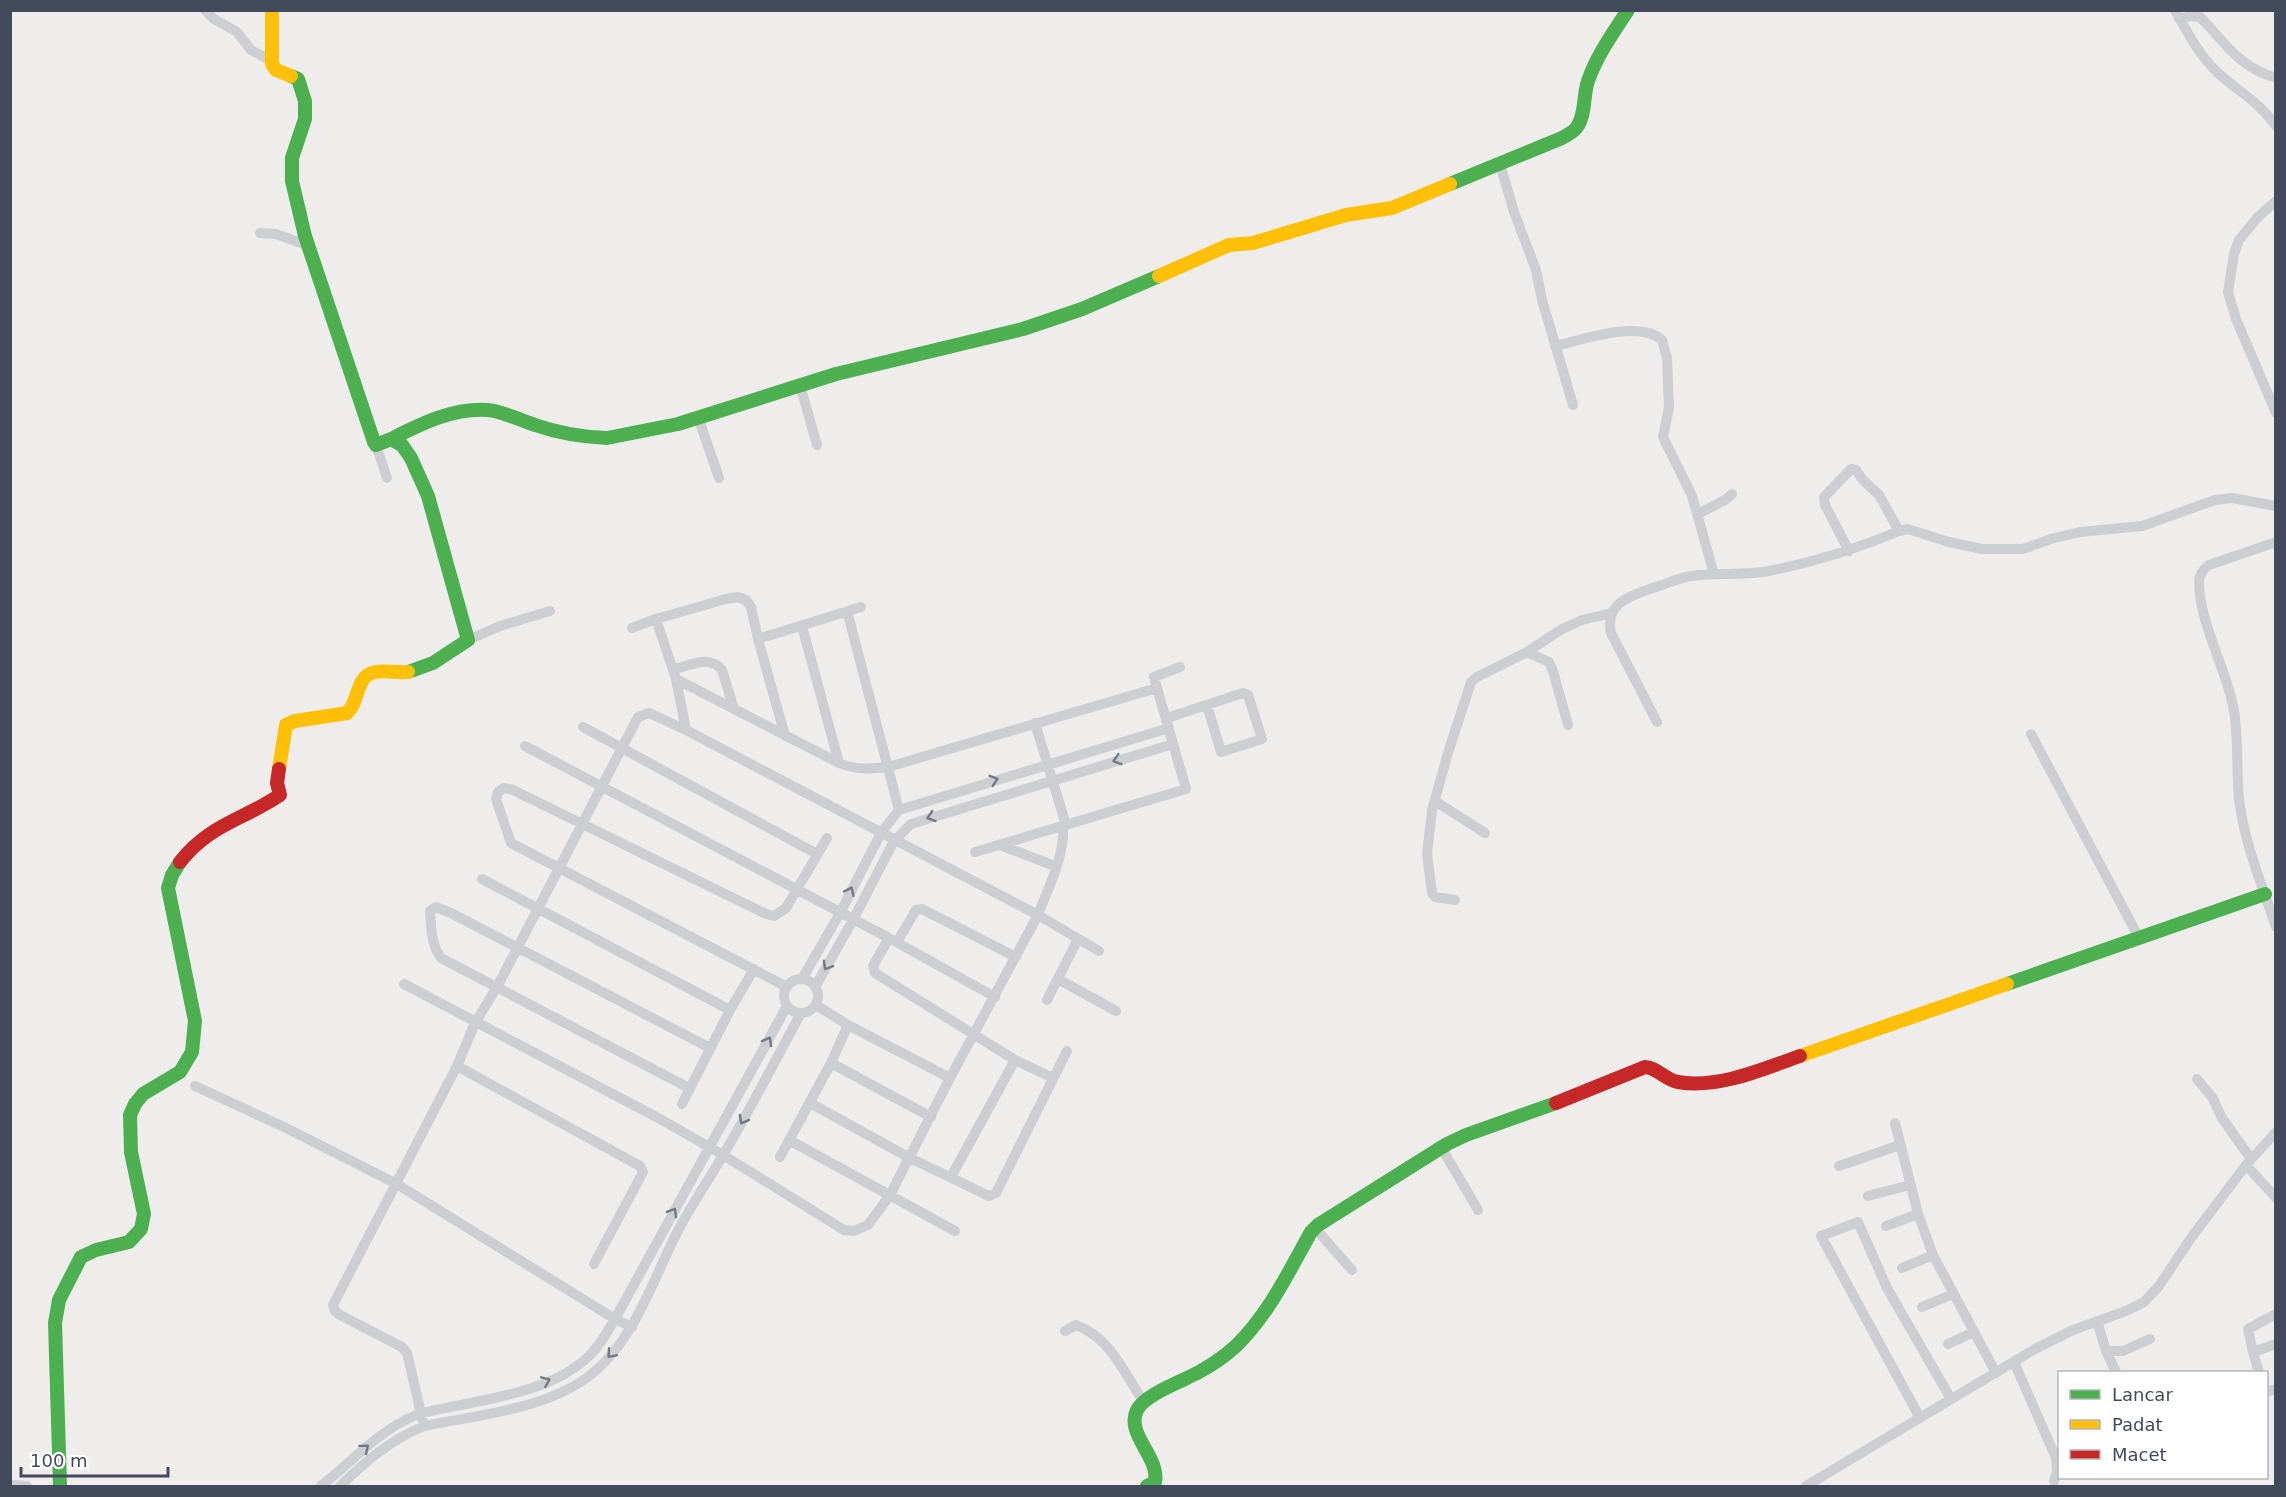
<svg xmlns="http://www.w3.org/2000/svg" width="2286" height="1497" viewBox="0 0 2286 1497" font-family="'DejaVu Sans',sans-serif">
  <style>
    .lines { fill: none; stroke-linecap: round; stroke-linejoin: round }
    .street { stroke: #cdced2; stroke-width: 10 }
    .fast { stroke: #4caf50; stroke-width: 14 }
    .slow { stroke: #ffc107; stroke-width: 14 }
    .jam { stroke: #c62828; stroke-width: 14 }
    .oneway { stroke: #737885 }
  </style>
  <rect width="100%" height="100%" fill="#eeedec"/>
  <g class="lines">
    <!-- street -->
    <path class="street" d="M205,10L214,19L237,32L251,50L272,61
      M2175,10C2187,32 2199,55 2217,72C2238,92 2259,101 2276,126
      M2179,19L2191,16L2200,17C2227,44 2237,66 2276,78
      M1500,164L1514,212L1536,270L1542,300L1573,405
      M2276,201L2258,217L2239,240L2234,254L2228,292L2236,319L2276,413
      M260,233L276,234L309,246
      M1555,346C1582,340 1640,319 1662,340L1667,358L1669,408L1663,437L1692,496L1714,574
      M800,385L817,445
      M698,417L719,478
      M376,445L387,478
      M1698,514L1725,500L1732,494
      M2276,542L2209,565C2202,570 2199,575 2199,583C2200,626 2227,669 2234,711C2239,740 2236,770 2239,799C2244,842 2262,885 2276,927
      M1849,551L1825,505L1824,497L1851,469L1856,470L1863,480L1879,495L1899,531
      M847,611L899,810
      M802,626L839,763
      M632,628L656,619L726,599L738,597L746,600L751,607L758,639L785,736
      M758,639L861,607
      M468,640L500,626L550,611
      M1527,652L1549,662L1553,671L1568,725
      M673,670C690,665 710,654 722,670L734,709
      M676,679L839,763C856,770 870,769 888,767L1157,688L1186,789L975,852
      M1157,688L1154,677L1180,667
      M1167,718L1243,693L1248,695L1262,739L1221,752L1207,705
      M1657,722L1611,633C1604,601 1634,595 1656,587C1668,583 1679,578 1691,576C1717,572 1743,576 1769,571C1814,562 1857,549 1899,531L1908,529L1949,542L1982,549H2023L2054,538L2080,532L2142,526L2215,500L2232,498L2276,506
      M1035,723L1066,825L1063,826C1065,857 1048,887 1038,915L1099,951
      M583,727L817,854
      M2031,734L2138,936
      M525,746L889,938L995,997
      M1435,801L1485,833
      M1000,845L1055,866
      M482,879L730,1010
      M1455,900L1435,897L1432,893L1427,854L1432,810L1448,753L1471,682L1477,677L1527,652L1562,629L1582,620L1612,613
      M889,938L873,966L875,973L1015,1060L1053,1078
      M897,942L916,910L922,909L1016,957
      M802,979L840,913L881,833L899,810L1169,728
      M1058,979L1116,1011
      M784 996a17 17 0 1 1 34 0a17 17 0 1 1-34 0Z
      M404,984L662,1120L723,1155L844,1230L854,1231L868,1225L890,1195L950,1078L1038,915L686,730
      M787,987L511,843L496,799L498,792L504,788L513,790L766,914L774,916L786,908L827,838
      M815,987L853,920L894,841L911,824L1173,744
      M1047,1000L1078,939
      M816,1005L848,1025L950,1078
      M831,1063L931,1117
      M457,1066L640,1166L643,1172L594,1264
      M2197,1079L2212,1097L2222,1118L2251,1159
      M195,1086L284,1127L395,1183L615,1319L632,1327
      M689,1088L441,958C431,945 431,927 430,911L436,907L451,913L710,1048
      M810,1103L910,1158L989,1196L996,1193L1067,1051
      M682,1104L730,1010L754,969
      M1895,1123L1918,1214L1933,1255L1996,1373
      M789,1140L955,1231
      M1441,1147L1478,1210
      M780,1157L831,1063L848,1025
      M2246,1165L2276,1198
      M1839,1166L1900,1145
      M951,1177L1015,1060
      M1868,1196L1910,1185
      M1886,1226L1918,1214
      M1315,1228L1352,1270
      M1902,1268L1933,1255
      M1922,1307L1953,1294
      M2097,1321L2106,1351L2116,1372
      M1065,1331L1076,1325C1110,1337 1124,1373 1143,1401
      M1948,1344L1974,1332
      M2106,1351H2123L2150,1339
      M2253,1352L2248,1329L2276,1314
      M2014,1362L2056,1458L2057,1471L2054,1481
      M2259,1372L2253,1352L2276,1344
      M2266,1392L2276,1389
      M1920,1418L1821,1236L1858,1222L1887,1288L1951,1399
      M424,1426L407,1353L402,1347L340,1315L335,1311L333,1305L457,1066L475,1023L497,987L638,717L649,713L686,730L676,679L656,619
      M10,1485L27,1486
      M321,1486C353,1461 378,1431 416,1415C430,1410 447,1408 461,1405C504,1396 556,1388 589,1356C600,1346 607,1332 615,1319L787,1006
      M340,1486C365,1462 390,1440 424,1426C478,1415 542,1410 588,1377C637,1340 654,1274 682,1223C695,1200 709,1179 722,1157C750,1110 775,1061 801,1013
      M1806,1486L2035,1349L2073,1330L2126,1311L2144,1302L2159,1286L2191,1238L2246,1165L2276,1132"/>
    <!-- fast -->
    <path class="fast" d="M291,76L298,79L305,101V119L292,158V181L305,236L374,442L376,445L391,439L402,445L411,458L428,496L468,640L433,663L408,672
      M1450,184L1562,138C1567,135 1574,132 1577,127C1586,114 1583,95 1588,81C1597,55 1613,33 1628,10
      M391,439C421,424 452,408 487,410C503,411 519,420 535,425C558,433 582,437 607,438L678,424L836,374L1023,329L1082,309L1159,276
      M2007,984L2265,894
      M60,1486L55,1323L59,1300L81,1257L96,1250L129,1242L141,1229L144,1214L131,1152L130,1115L135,1104L143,1094L180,1072L192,1052L195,1021L168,888L172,875L180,862
      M1147,1486L1155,1482C1160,1457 1125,1434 1137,1410C1145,1394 1183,1381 1199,1372C1212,1365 1225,1356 1236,1346C1269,1314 1289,1271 1311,1232L1318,1225L1447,1144L1466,1135L1556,1103"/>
    <!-- slow -->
    <path class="slow" d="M272,10V64L276,70L291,76
      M1159,276L1229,245L1253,243L1346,215L1392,208L1450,184
      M279,769L286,725L295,721L347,713C360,701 355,676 375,672C386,670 397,673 408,672
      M1800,1056L2007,984"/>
    <!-- jam -->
    <path class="jam" d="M180,862C210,824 243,820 280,795L277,783L279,769
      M1556,1103L1645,1067C1656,1067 1666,1080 1678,1082C1718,1089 1763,1069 1800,1056"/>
  </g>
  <!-- one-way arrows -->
  <defs><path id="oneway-chevron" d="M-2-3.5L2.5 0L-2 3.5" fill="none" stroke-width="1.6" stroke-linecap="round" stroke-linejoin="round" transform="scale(1.5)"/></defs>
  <g class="oneway">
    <use href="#oneway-chevron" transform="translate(1117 760) rotate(163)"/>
    <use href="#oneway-chevron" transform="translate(994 780) rotate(-17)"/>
    <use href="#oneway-chevron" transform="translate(931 817) rotate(162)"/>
    <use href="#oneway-chevron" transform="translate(850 891) rotate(-65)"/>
    <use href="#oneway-chevron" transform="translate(827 966) rotate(120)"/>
    <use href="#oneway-chevron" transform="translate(768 1041) rotate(-61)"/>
    <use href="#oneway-chevron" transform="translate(743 1120) rotate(119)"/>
    <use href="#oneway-chevron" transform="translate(673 1212) rotate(-60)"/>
    <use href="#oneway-chevron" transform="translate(611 1354) rotate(131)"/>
    <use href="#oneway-chevron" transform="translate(546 1381) rotate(-23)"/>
    <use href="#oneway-chevron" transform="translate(365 1448) rotate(-40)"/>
  </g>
  <!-- border -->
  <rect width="2286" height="1497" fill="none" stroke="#434a5b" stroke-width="24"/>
  <!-- legend -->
  <rect x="2058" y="1371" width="210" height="108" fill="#ffffff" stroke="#b4b7bd" stroke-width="1.5"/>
  <rect x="2070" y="1390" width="30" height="9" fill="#4caf50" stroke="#b4b7bd" stroke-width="1.5"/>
  <text x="2112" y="1401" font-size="18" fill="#434a5b">Lancar</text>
  <rect x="2070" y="1420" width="30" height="9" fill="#ffc107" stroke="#b4b7bd" stroke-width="1.5"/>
  <text x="2112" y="1431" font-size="18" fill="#434a5b">Padat</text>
  <rect x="2070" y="1450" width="30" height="9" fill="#c62828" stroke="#b4b7bd" stroke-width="1.5"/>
  <text x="2112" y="1461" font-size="18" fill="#434a5b">Macet</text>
  <!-- scale -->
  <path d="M21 1467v9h147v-9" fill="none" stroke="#434a5b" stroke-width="3"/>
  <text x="30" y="1467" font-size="18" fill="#434a5b" stroke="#ffffff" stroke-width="4.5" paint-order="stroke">100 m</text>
</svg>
